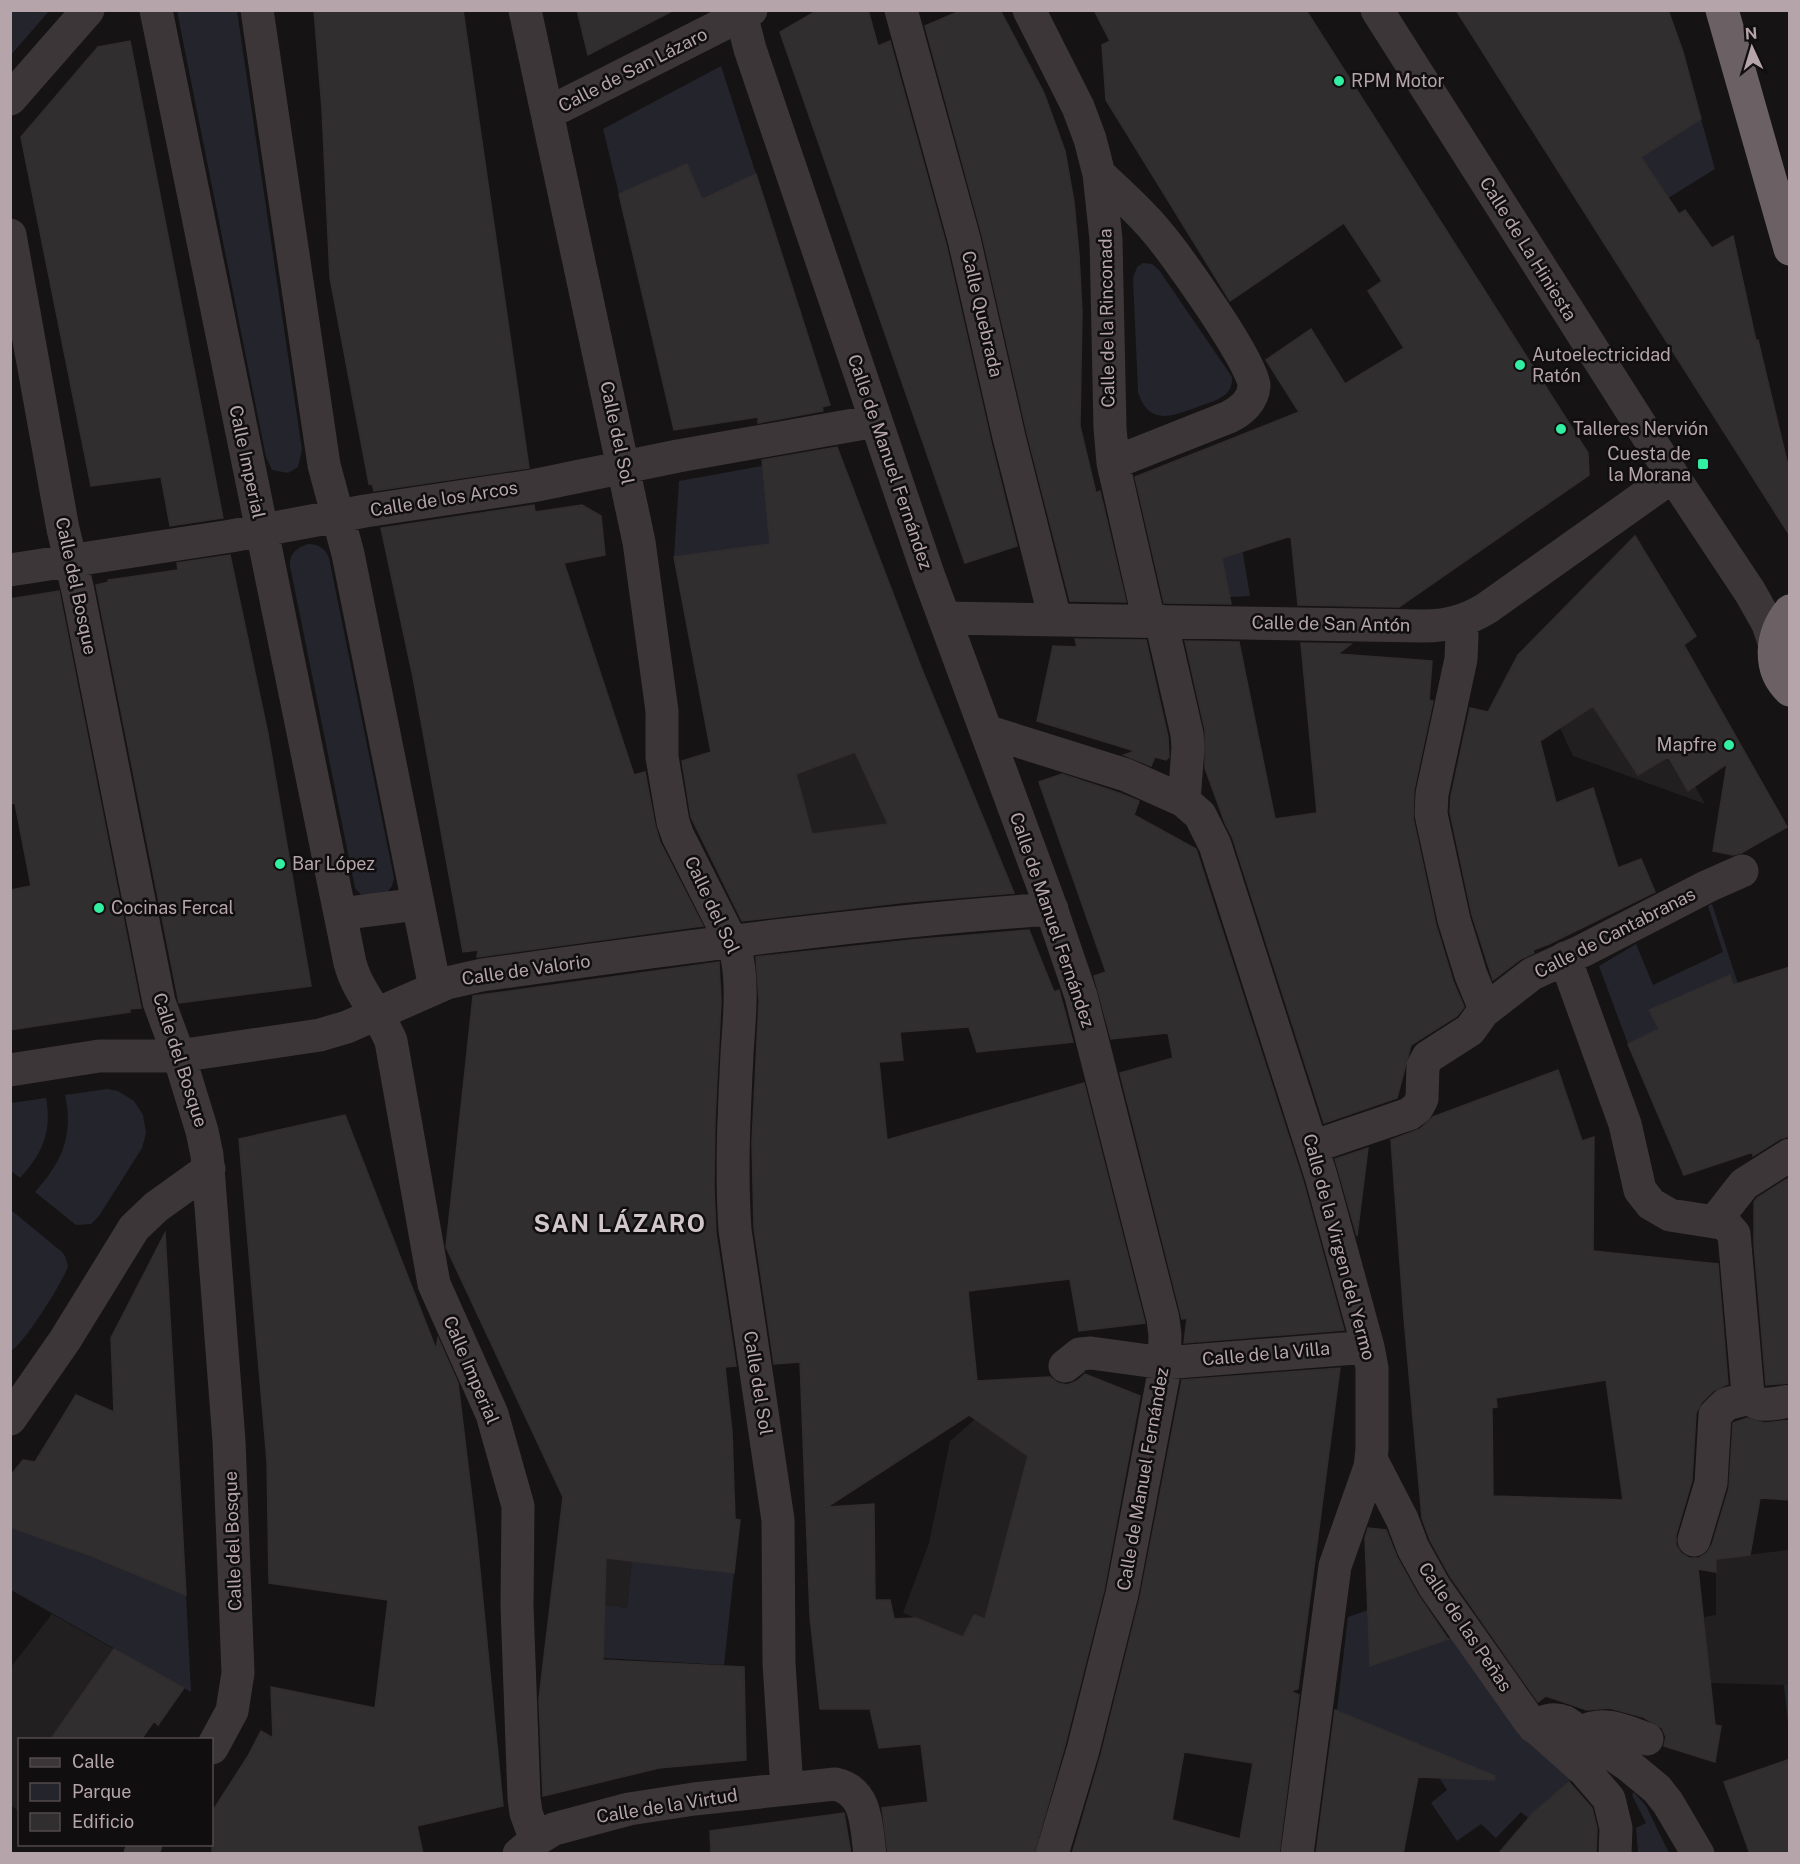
<svg xmlns="http://www.w3.org/2000/svg" width="1800" height="1864" viewBox="0 0 1800 1864" font-family="'Public Sans',sans-serif">
  <style>
    .built { fill: #221f20 }
    .green { fill: #24242d }
    .building { fill: #312e2f; stroke: #312d2e; stroke-width: 1.5; fill-rule: evenodd }
    .lines { fill: none; stroke-linecap: round; stroke-linejoin: round }
    .minor { stroke: #3c3638; stroke-width: 33 }
    .highway { stroke: #6b6164; stroke-width: 33 }
    .poi-dot { fill: #32efa2; stroke: #100e0e; stroke-width: 2 }
    .labels { text-anchor: middle; stroke-width: 5; stroke-linejoin: round; paint-order: stroke }
    .street-label { font-size: 18px; fill: #b5a5ab; stroke: #100e0e }
    .poi-label { font-size: 18px; fill: #b5a5ab; stroke: #100e0e; text-anchor: start }
    .district-label { font-size: 24px; font-weight: bold; letter-spacing: 1.5px; fill: #d1c6ca; stroke: #100e0e }
  </style>
  <rect width="100%" height="100%" fill="#151313"/>
  <!-- built -->
  <path class="built" d="M1594,705L1639,775L1667,758L1688,791L1695,786L1705,804L1573,756L1560,728Z
    M855,751L905,777L897,845L866,827L812,834L796,774Z
    M975,1419L1028,1456L985,1619L974,1615L963,1637L903,1613L929,1543L950,1441Z
    M608,1534L635,1537L627,1608L601,1605Z
    M1716,1548L1730,1557L1789,1550V1683L1784,1685L1710,1683L1704,1617L1716,1615Z
    M52,1614L114,1649L50,1739L20,1740L19,1812L11,1805L10,1737L13,1734L10,1732L11,1667Z"/>
  <!-- green -->
  <path class="green" d="M11,10L49,11L11,55L10,11Z
    M177,11H237L302,450L298,467L288,473L272,470L266,457Z
    M721,66L756,174L702,198L687,164L619,194L603,129Z
    M1701,119L1715,169L1602,239L1574,196Z
    M1143,263L1152,264L1159,270L1232,377C1232,384 1231,389 1226,394C1219,400 1208,403 1200,406C1175,415 1149,428 1138,392L1133,278L1137,267Z
    M762,466L770,544L674,557L679,481Z
    M1236,512L1250,596L1230,597L1214,519Z
    M308,544C318,544 325,548 329,558L394,878L392,886L386,894L361,895L355,888L290,566C289,553 297,548 308,544Z
    M1712,904L1738,984L1678,1008L1672,1000L1649,1010L1659,1029L1628,1044L1599,966L1636,944L1653,985L1723,952L1708,906Z
    M107,1089L118,1091L134,1101L143,1115L146,1133L142,1148L99,1216L91,1224L76,1225L35,1192C62,1162 74,1135 65,1095Z
    M46,1098C52,1132 43,1153 20,1178L11,1171V1103Z
    M11,1210L62,1252L65,1256L68,1266C63,1282 24,1344 11,1351Z
    M10,1525L186,1595L191,1692L11,1590Z
    M632,1561L734,1573L724,1665L603,1658L604,1605L627,1608Z
    M1368,1610L1370,1665L1451,1637L1573,1778L1528,1818L1521,1812L1496,1838L1481,1824L1457,1841L1431,1803L1447,1790L1438,1776L1439,1753L1337,1710L1348,1617Z
    M1789,1683L1790,1723H1788L1784,1685Z
    M1634,1792L1646,1806L1669,1853H1638L1636,1828L1646,1823L1632,1795Z"/>
  <!-- building -->
  <path class="building" d="M314,10H463L529,468L374,491L372,483L369,484L330,278L322,109Z
    M577,10H674L588,55Z
    M818,10H868L878,46L890,41L946,244L991,442L1017,546L965,563L780,32Z
    M962,10H1000L1044,93L1065,151L1074,202L1079,255L1082,312L1080,426L1096,493L1100,491L1126,602L1070,601L1027,433L982,235L925,26Z
    M1094,10H1306L1588,453L1589,475L1399,607L1298,605L1291,536L1222,558L1231,604L1164,603L1135,477L1299,412L1266,360L1311,329L1345,384L1404,348L1368,291L1382,281L1344,223L1230,301L1106,100L1102,45L1110,41Z
    M1456,10H1668L1683,52L1701,119L1641,157L1679,214L1685,210L1712,248L1733,236L1756,341L1758,340L1790,474V536Z
    M130,41L223,518L170,526L161,477L91,486L21,137L98,47Z
    M687,164L702,199L756,174L830,405L822,407L823,411L758,423V417L674,430L619,194Z
    M837,447L921,667L1014,893L907,902L742,921L691,817L682,761L711,752L674,557L770,544L762,460ZM855,752L888,824L812,834L796,774Z
    M534,505L535,512L582,505L601,516L605,555L564,563L634,775L645,772L655,825L660,842L703,926L477,957L478,950L463,952L413,677L381,528Z
    M1635,536L1696,636L1684,645L1787,827L1741,853L1733,855L1713,851L1727,764L1688,791L1668,757L1638,775L1593,706L1540,741L1556,803L1593,788L1618,868L1641,859L1655,892L1549,944L1533,950L1534,953L1521,959L1493,980L1472,915L1450,812L1451,796L1470,708L1488,712L1518,655Z
    M230,555L268,734L311,986L179,1003L96,585L109,582L108,580L178,570L177,563Z
    M59,591L141,1008L130,1009V1012L10,1030V890L31,886L15,803L10,804V599Z
    M1075,639L1146,640L1168,737L1169,757L1166,760L1155,757L1151,766L1124,755L1135,751L1037,721L1053,646L1077,647Z
    M1185,641L1239,642L1275,819L1317,813L1301,643L1351,644L1338,654L1432,661L1429,700L1433,701L1414,790L1413,818L1436,925L1453,981L1464,1007L1457,1016L1411,1045L1397,1098L1324,1123L1233,839L1225,823L1205,768V730Z
    M1062,774L1119,793L1139,801L1134,815L1196,849L1303,1181L1344,1330L1184,1343L1187,1318L1182,1319L1120,1073L1173,1058L1168,1033L1111,1039L1094,976L1106,972L1039,782Z
    M1029,930L1054,992L1059,990L1073,1042L977,1052L969,1027L900,1032L903,1060L879,1062L887,1140L1084,1083L1145,1323L1079,1331L1070,1279L968,1291L977,1381L1050,1377L1058,1383L1067,1385L1077,1381L1085,1374L1140,1396L1104,1590L1065,1745L1034,1854H888L882,1808L928,1802L921,1744L879,1748L870,1709H820L810,1616L800,1362L774,1364L754,1228L752,1142L759,1001L756,957L911,940ZM969,1415L1028,1456L985,1619L974,1615L963,1637L916,1618L894,1619L890,1600H875L874,1504L827,1507Z
    M719,962L721,1001L715,1120L714,1186L716,1233L736,1366L725,1367L732,1432L735,1519L740,1520L734,1573L606,1558L603,1660L744,1667L746,1760L659,1768L543,1796L539,1699L563,1497L446,1247L473,996Z
    M1790,967V1136L1780,1139L1753,1156V1152L1684,1175L1628,1044L1659,1029L1649,1010L1730,975L1733,985Z
    M1558,1070L1582,1141L1594,1137L1593,1251L1718,1264L1728,1384L1713,1391L1702,1402L1696,1413L1692,1480L1676,1535V1545L1681,1553L1689,1558H1699L1707,1553L1712,1545L1729,1488L1733,1423L1747,1418L1765,1423L1790,1420V1500L1760,1498L1750,1555L1716,1559V1572L1698,1569L1715,1725L1721,1726L1715,1762L1664,1746L1666,1737L1662,1728L1643,1717L1609,1708L1587,1710L1546,1696L1538,1702L1450,1576L1430,1540L1422,1518L1404,1318L1391,1140L1420,1129L1433,1117ZM1606,1380L1623,1500L1493,1496L1492,1408L1497,1407L1496,1398Z
    M345,1115L436,1349L438,1338L458,1383L477,1540L503,1806L417,1826L423,1854H212V1812L248,1756L261,1731L273,1738L271,1687L375,1708L388,1600L269,1583L267,1461L239,1139Z
    M1368,1148L1357,1236L1335,1159Z
    M1790,1177V1383L1766,1385L1754,1244V1202L1757,1198Z
    M165,1233L180,1485L186,1595L88,1555L10,1527V1476L23,1460L35,1462L76,1395L114,1412L111,1338Z
    M1340,1368L1298,1689L1290,1691L1299,1695L1279,1854H1072L1101,1755L1140,1598L1182,1380ZM1184,1752L1253,1763L1240,1839L1172,1820Z
    M1368,1528L1386,1530L1397,1557L1418,1595L1448,1639L1370,1666L1365,1538Z
    M114,1649L184,1688L158,1725L154,1721L141,1740H50Z
    M1335,1710L1495,1776L1494,1780L1418,1777L1403,1854H1316Z
    M1790,1759V1854H1750L1724,1782Z
    M1569,1782L1592,1808L1597,1828L1596,1854H1498L1533,1813Z
    M844,1813L851,1854H711L710,1831Z"/>
  <g class="lines">
    <!-- minor -->
    <path class="minor" d="M156,10L350,963C358,993 380,1014 391,1041L434,1284L492,1414L518,1506L517,1606L524,1798L526,1813L536,1840
      M257,10L324,465L348,554L435,988
      M525,10L639,542L662,711V757L673,822L678,836L735,949C744,980 739,1022 737,1054C734,1113 731,1171 735,1230L778,1520L779,1663L787,1789
      M740,10L750,49L928,574L1049,902L1081,996L1163,1319L1165,1335L1164,1373L1122,1594L1083,1750L1052,1854
      M901,10L964,239L1009,437L1055,619
      M1029,10L1078,107L1090,139L1099,174L1106,239L1110,428L1113,463L1149,621
      M1377,10L1673,476L1750,592L1768,624L1774,642
      M10,99L88,10
      M548,113L751,10
      M1099,174C1119,193 1140,211 1157,232C1175,253 1255,365 1254,386C1253,401 1241,411 1229,417L1113,463
      M10,235L63,529L78,591L159,1002L179,1056L202,1131L207,1155L229,1441L238,1673L232,1711L212,1748
      M10,570L231,536L365,511L532,486L678,456L876,421
      M944,618L1423,626C1447,626 1466,621 1487,608L1673,476
      M1161,621L1187,734L1188,748L1184,801
      M1460,622L1462,635L1461,659L1432,794L1431,814L1454,920L1471,975L1485,1009
      M986,731L1126,775L1184,801L1200,815L1215,845L1321,1176L1368,1347L1372,1368V1450L1370,1467L1335,1566L1297,1854
      M340,914L418,904
      M1565,958L1625,1124L1640,1190L1651,1204L1670,1215L1721,1223L1726,1225L1734,1234L1748,1394C1756,1410 1775,1403 1790,1401
      M10,1070L99,1056H179L320,1035L347,1027L447,983L482,975C671,949 861,922 1052,909
      M1312,1147L1409,1114L1417,1108L1422,1099L1423,1066L1428,1057L1470,1030L1483,1012L1532,974L1584,950L1708,886L1742,871
      M1715,1221L1744,1184L1790,1155
      M1065,1366L1080,1354L1091,1353L1164,1363L1368,1347
      M10,1419L65,1340L134,1228L156,1207L209,1169
      M1371,1459L1402,1519L1413,1548L1434,1586L1448,1606L1530,1722L1585,1771L1609,1799L1616,1828L1615,1854
      M1694,1540L1711,1483L1715,1415L1726,1404L1750,1398
      M1534,1727C1545,1721 1552,1717 1565,1722L1628,1765L1657,1789L1668,1803L1698,1854
      M1582,1732C1604,1720 1625,1731 1647,1739
      M140,1854L146,1844
      M519,1854L536,1840L554,1829L629,1809L694,1799L835,1784C868,1791 866,1826 870,1854"/>
    <!-- highway -->
    <path class="highway" d="M1722,10L1790,249
      M1790,611C1771,634 1767,668 1790,690"/>
  </g>
  <!-- markers -->
  <g class="poi-dot">
    <circle cx="1339" cy="81" r="6"/>
    <circle cx="1520" cy="365" r="6"/>
    <circle cx="1561" cy="429" r="6"/>
    <rect x="1697" y="458" width="12" height="12" rx="3"/>
    <circle cx="1729" cy="745" r="6"/>
    <circle cx="280" cy="864" r="6"/>
    <circle cx="99" cy="908" r="6"/>
  </g>
  <g class="labels">
    <!-- street labels -->
    <g class="street-label">
      <text transform="translate(633 70) rotate(-27)" y="6">Calle de San Lázaro</text>
      <text transform="translate(1528 249) rotate(58)" y="6">Calle de La Hiniesta</text>
      <text transform="translate(982 314) rotate(77)" y="6">Calle Quebrada</text>
      <text transform="translate(1107 318) rotate(-91)" y="6">Calle de la Rinconada</text>
      <text transform="translate(617 433) rotate(78)" y="6">Calle del Sol</text>
      <text transform="translate(247 462) rotate(78)" y="6">Calle Imperial</text>
      <text transform="translate(890 462) rotate(71)" y="6">Calle de Manuel Fernández</text>
      <text transform="translate(444 499) rotate(-9)" y="6">Calle de los Arcos</text>
      <text transform="translate(76 586) rotate(78)" y="6">Calle del Bosque</text>
      <text transform="translate(1331 624) rotate(1)" y="6">Calle de San Antón</text>
      <text transform="translate(712 905) rotate(65)" y="6">Calle del Sol</text>
      <text transform="translate(1052 920) rotate(71)" y="6">Calle de Manuel Fernández</text>
      <text transform="translate(1615 933) rotate(-27)" y="6">Calle de Cantabranas</text>
      <text transform="translate(526 970) rotate(-8)" y="6">Calle de Valorio</text>
      <text transform="translate(180 1060) rotate(72)" y="6">Calle del Bosque</text>
      <text transform="translate(1339 1247) rotate(75)" y="6">Calle de la Virgen del Yermo</text>
      <text transform="translate(1266 1354) rotate(-5)" y="6">Calle de la Villa</text>
      <text transform="translate(471 1370) rotate(67)" y="6">Calle Imperial</text>
      <text transform="translate(758 1383) rotate(81)" y="6">Calle del Sol</text>
      <text transform="translate(1143 1479) rotate(-80)" y="6">Calle de Manuel Fernández</text>
      <text transform="translate(233 1541) rotate(-92)" y="6">Calle del Bosque</text>
      <text transform="translate(1465 1627) rotate(56)" y="6">Calle de las Peñas</text>
      <text transform="translate(667 1806) rotate(-9)" y="6">Calle de la Virtud</text>
    </g>
    <!-- poi labels -->
    <g class="poi-label">
      <text x="1351" y="87">RPM Motor</text>
      <text x="1532" y="361">Autoelectricidad<tspan x="1532" dy="21">Ratón</tspan></text>
      <text x="1573" y="435">Talleres Nervión</text>
      <text x="1691" y="460" text-anchor="end">Cuesta de<tspan x="1691" dy="21">la Morana</tspan></text>
      <text x="1717" y="751" text-anchor="end">Mapfre</text>
      <text x="292" y="870">Bar López</text>
      <text x="111" y="914">Cocinas Fercal</text>
    </g>
    <!-- district labels -->
    <g class="district-label">
      <text x="620" y="1232">SAN LÁZARO</text>
    </g>
  </g>
  <!-- border -->
  <rect width="1800" height="1864" fill="none" stroke="#b5a5ab" stroke-width="24"/>
  <!-- legend -->
  <rect x="18" y="1738" width="195" height="108" fill="#100e0e" stroke="#524a4d" stroke-width="1.5"/>
  <rect x="30" y="1758" width="30" height="9" fill="#3c3638" stroke="#524a4d" stroke-width="1.5"/>
  <text x="72" y="1768" font-size="18" fill="#b5a5ab">Calle</text>
  <rect x="30" y="1783" width="30" height="18" fill="#24242d" stroke="#524a4d" stroke-width="1.5"/>
  <text x="72" y="1798" font-size="18" fill="#b5a5ab">Parque</text>
  <rect x="30" y="1813" width="30" height="18" fill="#312e2f" stroke="#524a4d" stroke-width="1.5"/>
  <text x="72" y="1828" font-size="18" fill="#b5a5ab">Edificio</text>
  <!-- north arrow -->
  <g transform="translate(1752 48) rotate(356)" stroke="#100e0e" stroke-width="4.5" paint-order="stroke">
  <path d="M0-4.5L10 22L0 15L-10 22Z" fill="#b5a5ab"/>
  <text y="-9" font-size="16" font-weight="bold" text-anchor="middle" fill="#b5a5ab">N</text>
  </g>
</svg>
